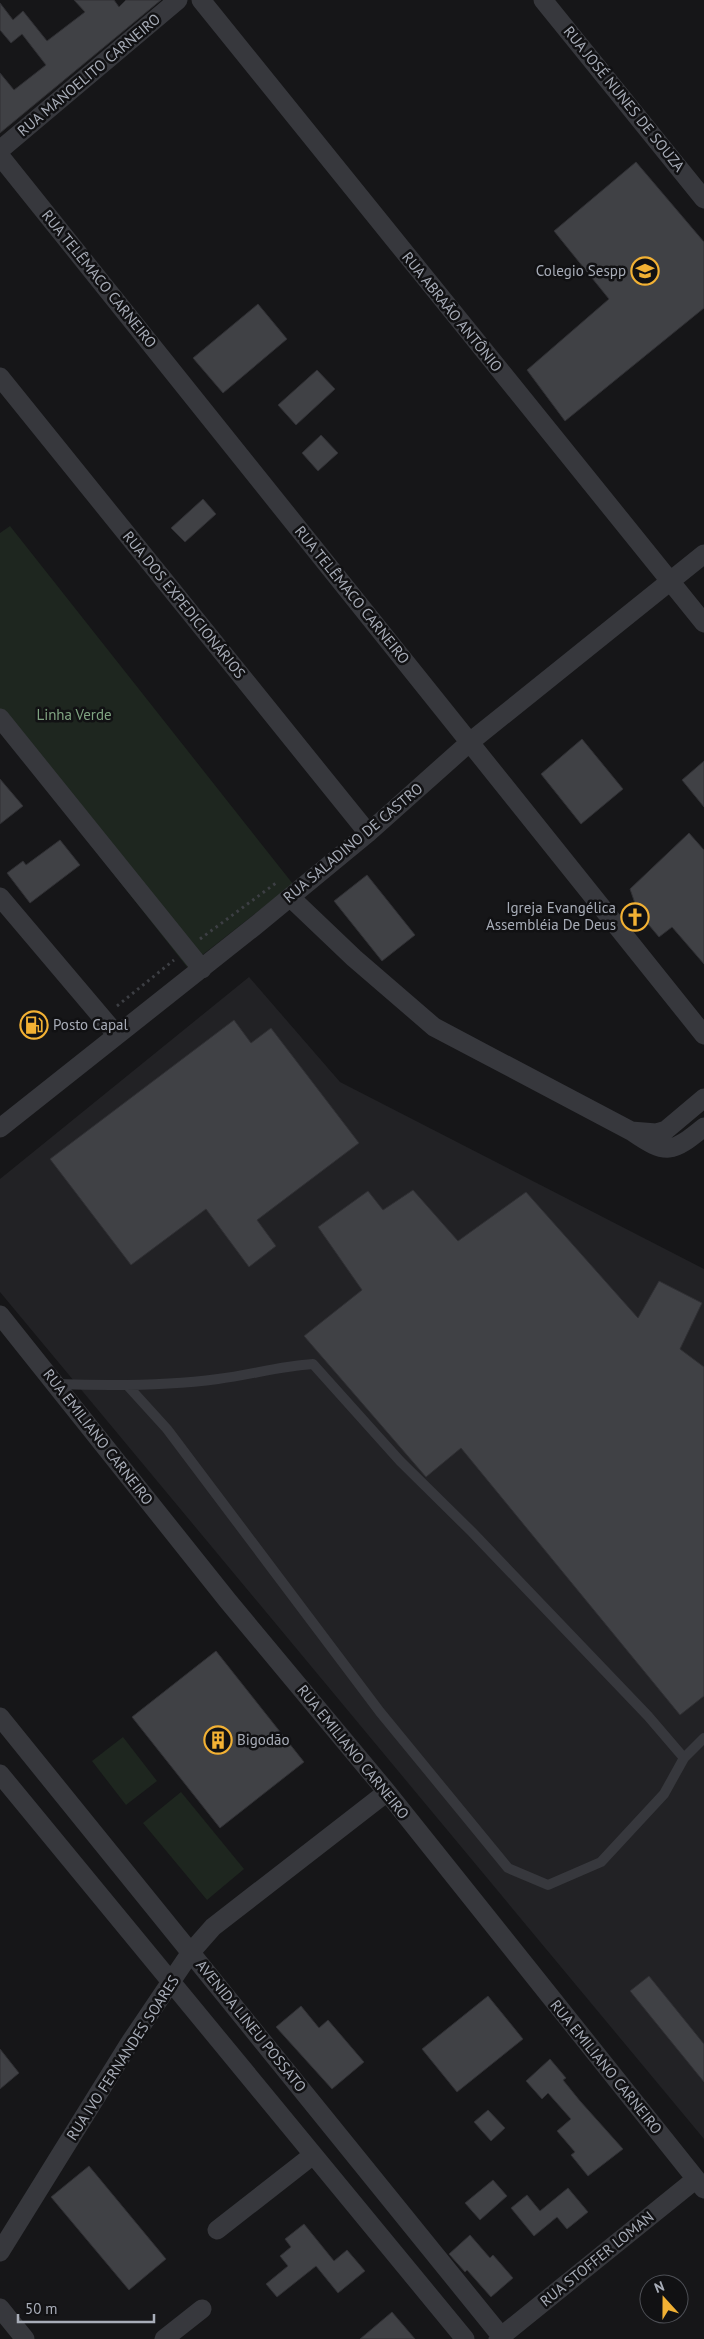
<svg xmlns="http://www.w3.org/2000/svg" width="704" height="2339" viewBox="0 0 704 2339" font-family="'PT Sans',sans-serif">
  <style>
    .built { fill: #222225 }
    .green { fill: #1e261f }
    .building { fill: #404145; stroke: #303034 }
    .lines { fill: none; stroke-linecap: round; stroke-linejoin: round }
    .path { stroke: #3d3f44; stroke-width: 3; stroke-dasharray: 2.5 4; stroke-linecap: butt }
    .lane { stroke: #37383d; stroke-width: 10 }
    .street { stroke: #37383d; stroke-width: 19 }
    .labels { text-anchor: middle; stroke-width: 5; stroke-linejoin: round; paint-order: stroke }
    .street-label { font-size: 15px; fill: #a8adb8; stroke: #111113 }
    .poi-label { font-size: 15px; fill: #a8adb8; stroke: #111113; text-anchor: end }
    .park-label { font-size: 15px; fill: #7fa381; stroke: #111113 }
  </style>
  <rect width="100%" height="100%" fill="#161618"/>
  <!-- built -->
  <path class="built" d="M249,977L340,1082L704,1269V2139L0,1292V1179Z"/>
  <!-- green -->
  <path class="green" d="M10,526L293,884L187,967L0,730V533Z
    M123,1737L157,1781L126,1805L92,1761Z
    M181,1792L244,1869L207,1900L143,1823Z"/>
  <!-- building -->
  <path class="building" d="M74,0H114L119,7L126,0H161L0,133V73L14,90L46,65L22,34L11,43L0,30V3L13,20L23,11L47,41L85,12Z
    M636,162L704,242V308L565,421L527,370L609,299L554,231Z
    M258,304L287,339L223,393L193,358Z
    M317,370L335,389L296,425L278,405Z
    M321,435L338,453L318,471L302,453Z
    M203,499L216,514L185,542L171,528Z
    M582,739L623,789L581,824L541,774Z
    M704,761V807L682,780Z
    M0,779L23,806L0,824Z
    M689,833L704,850V964L672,927L659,937L638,912L630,889Z
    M60,840L80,865L30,903L7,873L23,861L26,865Z
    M367,875L415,935L382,961L334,901Z
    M234,1020L251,1043L271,1028L359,1143L257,1220L276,1246L249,1267L206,1209L131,1265L50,1159Z
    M413,1190L458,1241L526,1192L638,1318L659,1281L702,1303L680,1349L704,1367V1696L680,1715L461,1448L426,1477L304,1336L362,1290L318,1227L368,1191L383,1210Z
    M216,1651L304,1762L220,1828L132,1717Z
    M649,1976L704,2044V2082L630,1991Z
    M488,1996L523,2039L457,2092L422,2049Z
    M301,2006L319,2028L328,2020L364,2062L332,2089L276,2027Z
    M0,2049L19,2073L0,2089Z
    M550,2059L566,2078L563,2080L580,2101L623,2149L588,2176L571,2155L575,2152L557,2131L571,2119L548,2093L542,2099L526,2081Z
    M488,2110L505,2128L491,2141L474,2122Z
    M89,2166L166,2259L129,2290L51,2197Z
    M493,2180L507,2196L480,2220L465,2203Z
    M568,2188L588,2212L567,2229L557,2217L534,2236L511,2208L527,2195L540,2211Z
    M304,2224L334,2261L347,2250L365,2271L338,2293L316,2266L277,2297L266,2284L288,2266L280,2256L291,2247L285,2239Z
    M470,2235L490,2258L493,2255L513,2278L491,2297L467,2270L465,2272L449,2254Z
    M392,2312L415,2339H360Z"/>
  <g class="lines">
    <!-- path -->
    <path class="path" d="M200,939L276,883
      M117,1006L174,960"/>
    <!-- lane -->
    <path class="lane" d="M57,1384C110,1386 165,1386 218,1379C250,1375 280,1366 313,1364L400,1461L472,1532L648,1716L684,1758L664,1794L601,1862L548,1885L508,1868L380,1712L167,1429L127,1385
      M684,1758L704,1738"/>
    <!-- street -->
    <path class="street" d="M201,0L704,623
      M543,0L704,199
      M0,150L178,0
      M0,156L704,1035
      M0,377L368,833
      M0,718L202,969
      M0,897L116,1034
      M290,897L354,958L434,1027L631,1131
      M704,1098L666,1130L656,1133L631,1131C667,1156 672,1153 704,1127
      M0,1128L255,926L368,833L470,742L704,554
      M0,1315L228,1601L387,1792L704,2189
      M0,1717L501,2336
      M0,1774L465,2339
      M217,2230L313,2155
      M0,2252L129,2044L191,1952L213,1927L387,1792
      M0,2308L25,2339
      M164,2339L202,2309
      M498,2339L696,2179"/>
  </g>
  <!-- icons -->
  <defs>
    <g id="school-ring" transform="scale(1.4375)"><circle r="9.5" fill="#111113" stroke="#f2b134" stroke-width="1.5"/><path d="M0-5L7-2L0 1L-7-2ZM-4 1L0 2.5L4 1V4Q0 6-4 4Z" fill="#f2b134"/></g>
    <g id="church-ring" transform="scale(1.4375)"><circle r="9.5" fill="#111113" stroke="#f2b134" stroke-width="1.5"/><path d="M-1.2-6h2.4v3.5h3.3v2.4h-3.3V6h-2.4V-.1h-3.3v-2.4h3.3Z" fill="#f2b134"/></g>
    <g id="fuel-ring" transform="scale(1.4375)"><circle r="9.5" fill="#111113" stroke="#f2b134" stroke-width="1.5"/><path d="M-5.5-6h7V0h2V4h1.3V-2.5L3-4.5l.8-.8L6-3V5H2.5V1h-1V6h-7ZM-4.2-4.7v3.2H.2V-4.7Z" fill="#f2b134"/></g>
    <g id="building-ring" transform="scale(1.4375)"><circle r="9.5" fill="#111113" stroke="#f2b134" stroke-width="1.5"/><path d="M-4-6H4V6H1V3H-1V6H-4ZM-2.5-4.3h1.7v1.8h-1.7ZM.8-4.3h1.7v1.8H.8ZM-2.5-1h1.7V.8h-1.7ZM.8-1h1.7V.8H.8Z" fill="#f2b134"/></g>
  </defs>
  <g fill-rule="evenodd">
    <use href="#school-ring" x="645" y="271"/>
    <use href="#church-ring" x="635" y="917"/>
    <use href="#fuel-ring" x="34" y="1025"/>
    <use href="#building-ring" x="218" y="1740"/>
  </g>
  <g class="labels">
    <!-- street labels -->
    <g class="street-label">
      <text transform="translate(89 75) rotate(-40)" y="5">RUA MANOELITO CARNEIRO</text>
      <text transform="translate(624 99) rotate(51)" y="5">RUA JOSÉ NUNES DE SOUZA</text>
      <text transform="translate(99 279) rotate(51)" y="5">RUA TELÊMACO CARNEIRO</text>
      <text transform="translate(452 312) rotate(51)" y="5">RUA ABRAÃO ANTÔNIO</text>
      <text transform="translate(352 595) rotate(51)" y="5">RUA TELÊMACO CARNEIRO</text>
      <text transform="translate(184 605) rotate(51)" y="5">RUA DOS EXPEDICIONÁRIOS</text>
      <text transform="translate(353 843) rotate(-40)" y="5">RUA SALADINO DE CASTRO</text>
      <text transform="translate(98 1437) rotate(52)" y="5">RUA EMILIANO CARNEIRO</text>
      <text transform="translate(353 1752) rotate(51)" y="5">RUA EMILIANO CARNEIRO</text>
      <text transform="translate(251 2026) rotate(51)" y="5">AVENIDA LINEU POSSATO</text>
      <text transform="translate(123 2058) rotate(-57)" y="5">RUA IVO FERNANDES SOARES</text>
      <text transform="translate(606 2067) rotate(51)" y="5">RUA EMILIANO CARNEIRO</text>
      <text transform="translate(597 2259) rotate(-39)" y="5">RUA STOFFER LOMAN</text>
    </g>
    <!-- poi labels -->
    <g class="poi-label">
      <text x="626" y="276">Colegio Sespp</text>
      <text x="616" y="913">Igreja Evangélica<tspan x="616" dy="17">Assembléia De Deus</tspan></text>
      <text x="53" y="1030" text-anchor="start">Posto Capal</text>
      <text x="237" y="1745" text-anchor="start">Bigodão</text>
    </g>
    <!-- park labels -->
    <g class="park-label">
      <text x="74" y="720">Linha Verde</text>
    </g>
  </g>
  <!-- north arrow -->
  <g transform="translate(664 2299) rotate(339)"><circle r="24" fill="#111113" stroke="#4d4f55"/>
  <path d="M0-4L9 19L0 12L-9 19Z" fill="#f2b134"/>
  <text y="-8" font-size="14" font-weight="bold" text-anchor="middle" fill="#a8adb8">N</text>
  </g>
  <!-- scale -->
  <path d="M18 2314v8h136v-8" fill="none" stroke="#a8adb8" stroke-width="2.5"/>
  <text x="25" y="2314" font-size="15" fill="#a8adb8" stroke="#111113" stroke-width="4" paint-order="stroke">50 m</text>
</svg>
